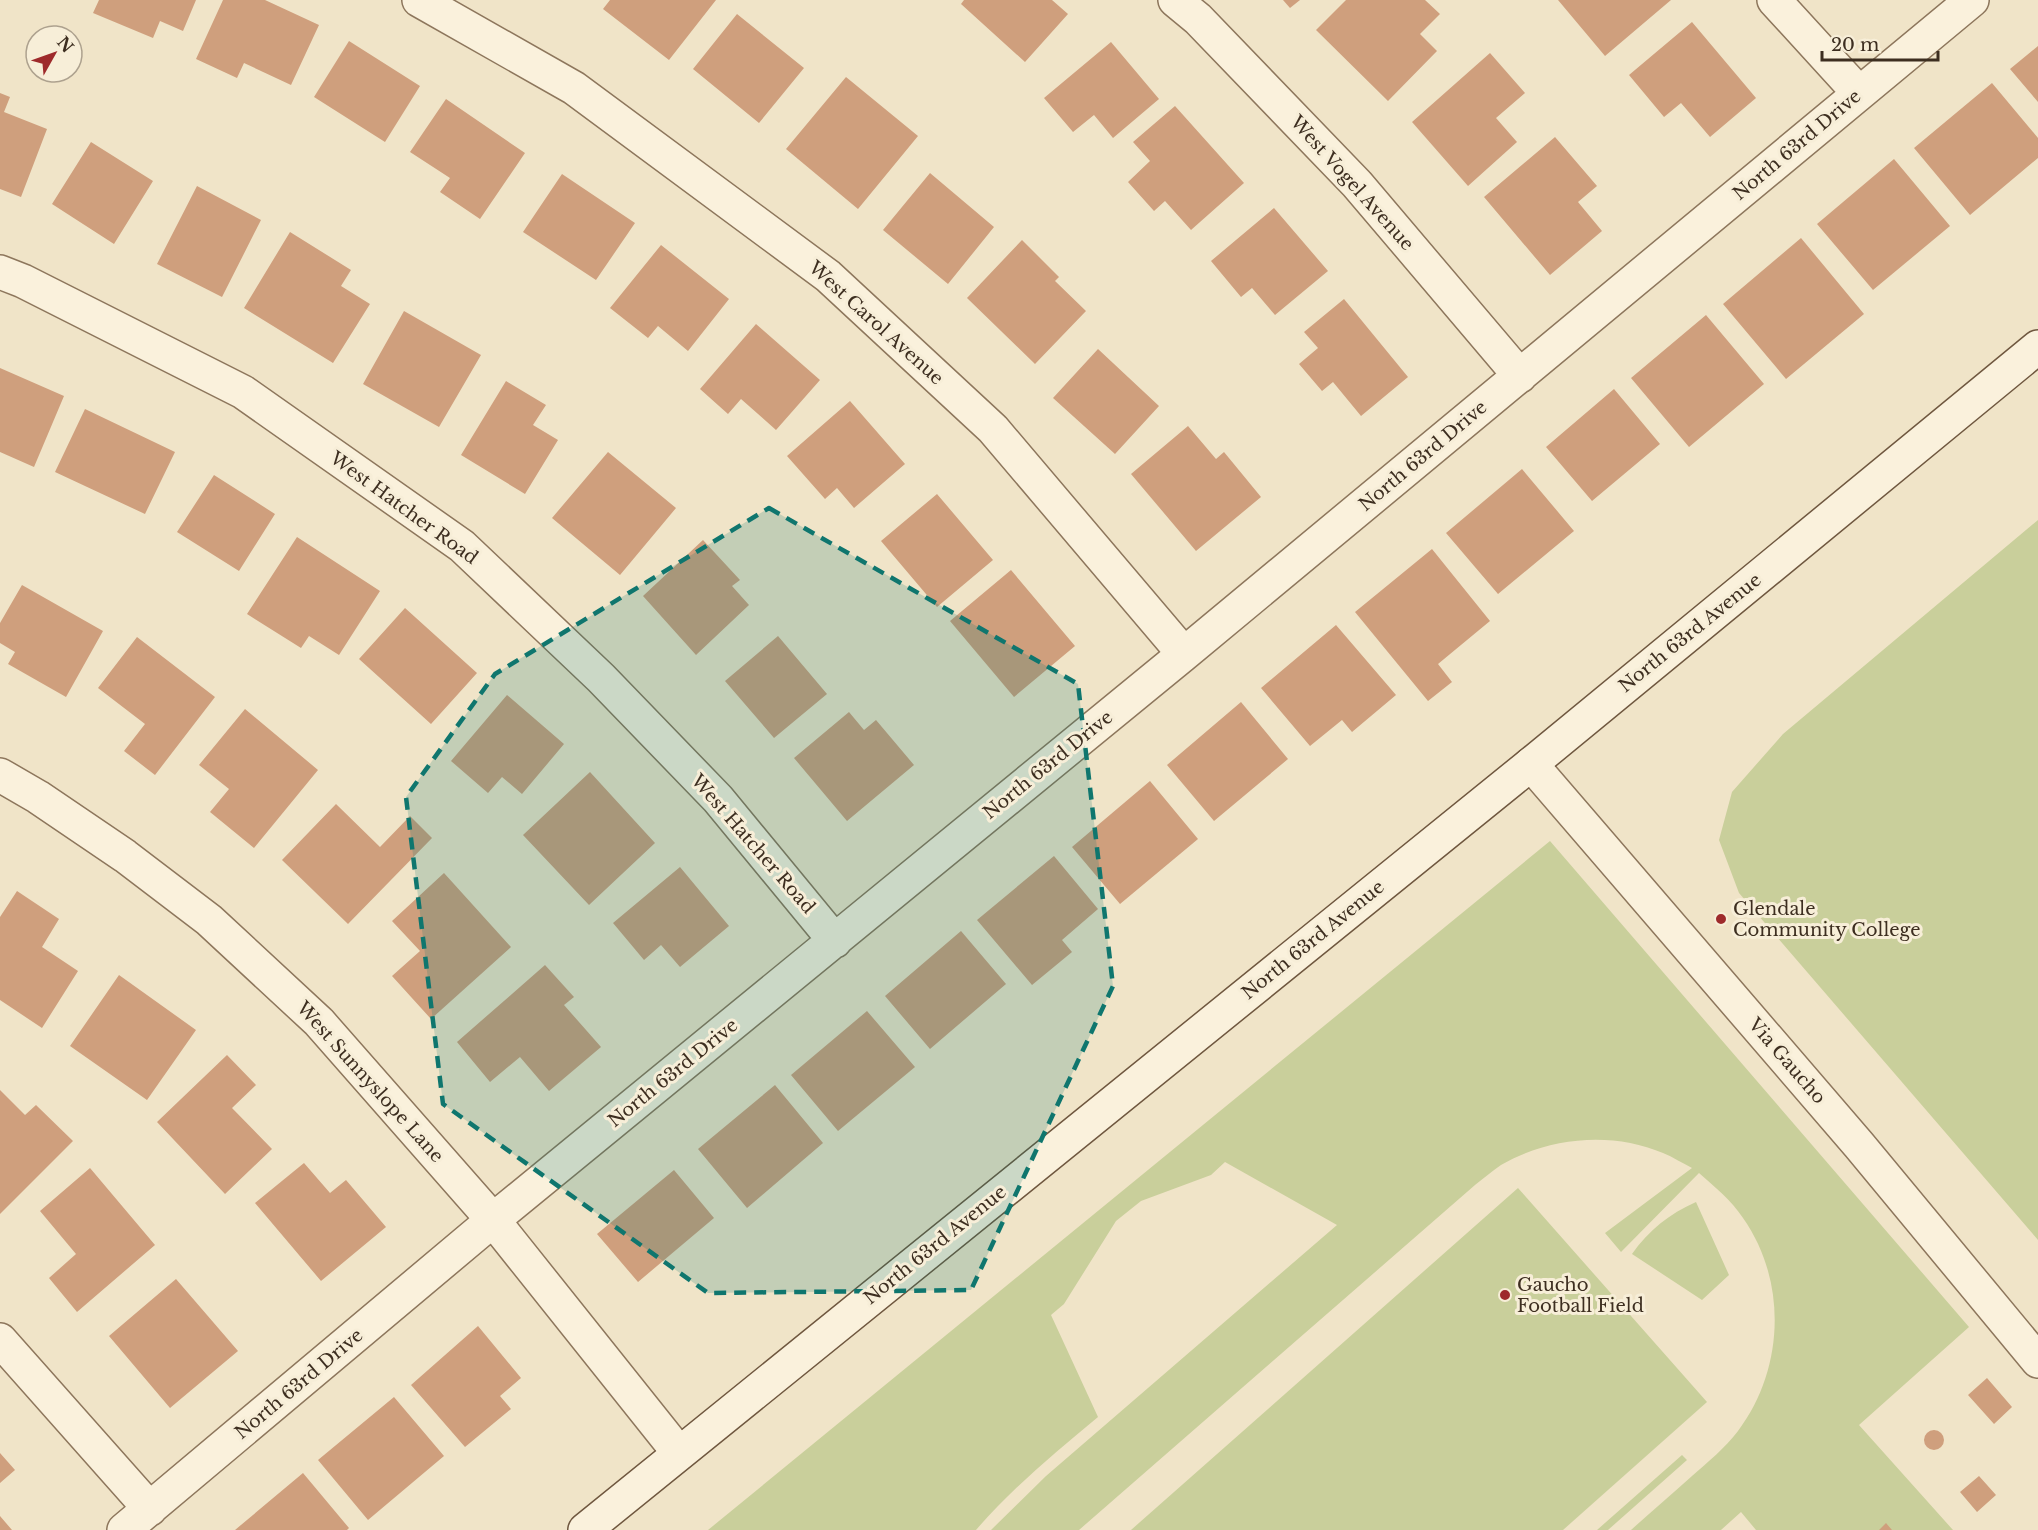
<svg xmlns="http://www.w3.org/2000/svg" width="2038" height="1530" viewBox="0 0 2038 1530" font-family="'Libre Baskerville',serif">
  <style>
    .green { fill: #c9cf9b }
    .building { fill: #cf9f7d }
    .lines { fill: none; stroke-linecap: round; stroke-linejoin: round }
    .street-casing { stroke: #8d765c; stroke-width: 36 }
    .secondary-casing { stroke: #6f573f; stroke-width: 36 }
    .street { stroke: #faf1dc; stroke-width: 33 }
    .secondary { stroke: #faf1dc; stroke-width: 33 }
    .marked { fill: #0f766e; fill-opacity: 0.2; stroke: #0f766e; stroke-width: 4.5; stroke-dasharray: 12 8; stroke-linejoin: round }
    .poi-dot { fill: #9e2a2b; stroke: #f7eed8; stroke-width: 2 }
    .labels { text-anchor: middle; stroke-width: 6; stroke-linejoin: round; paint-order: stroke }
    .street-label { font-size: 18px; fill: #3d2e20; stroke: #f7eed8 }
    .poi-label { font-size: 18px; fill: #3d2e20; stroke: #f7eed8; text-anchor: start }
  </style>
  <rect width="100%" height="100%" fill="#f0e4c8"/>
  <!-- green -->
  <path class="green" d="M2038,520V1240L1739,893L1719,840L1732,792L1783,734Z
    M1550,841L1969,1327L1859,1425L1953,1530H1756L1741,1512L1721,1530H1631C1651,1512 1672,1494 1692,1476C1708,1462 1725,1448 1738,1431C1784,1370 1788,1282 1743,1218C1731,1200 1715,1187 1699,1173L1621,1252L1605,1233L1692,1168C1682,1163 1673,1157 1663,1153C1612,1131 1549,1137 1501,1165C1492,1171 1484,1178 1475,1185L1079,1530H991L1046,1476L1337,1225L1225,1162L1211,1175L1141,1201L1116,1221L1064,1304L1051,1315L1098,1417C1056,1452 1012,1488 976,1530H708Z
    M1518,1188L1707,1402L1563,1530H1131Z
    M1696,1202L1729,1275L1702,1300L1632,1254C1649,1230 1669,1214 1696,1202Z
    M1682,1455L1687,1460L1608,1530H1597Z"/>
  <!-- building -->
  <path class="building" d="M99,0H196L183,31L160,21L153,38L93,13Z
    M223,0H265L319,25L291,85L244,63L237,78L196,59Z
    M610,0H716L669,60L603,9Z
    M964,0H1052L1068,14L1025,62L961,4Z
    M1283,0H1300L1290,8Z
    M1346,0H1425L1440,14L1420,34L1437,51L1388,101L1316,30Z
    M1558,0H1671L1605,56Z
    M737,14L804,68L759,123L693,69Z
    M1692,22L1756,98L1710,137L1681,103L1664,117L1629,75Z
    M349,41L420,86L385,142L314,97Z
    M1111,42L1159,99L1113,138L1094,115L1073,132L1044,98Z
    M2038,46V102L2010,69Z
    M1490,53L1525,93L1496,118L1517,142L1468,186L1412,122Z
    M846,77L918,136L858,209L786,149Z
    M1992,83L2038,138V158L1970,215L1914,148Z
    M0,93L10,97L4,112L47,129L21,197L0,189Z
    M446,99L525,153L480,219L440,192L450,178L410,152Z
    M1175,106L1244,183L1191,230L1165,201L1154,211L1128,182L1150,161L1133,142Z
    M1555,137L1597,186L1578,202L1602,231L1550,275L1484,197Z
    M91,142L153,181L114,244L52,204Z
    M1894,159L1950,226L1873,290L1817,224Z
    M930,173L994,227L948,284L883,230Z
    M562,174L635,223L596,280L523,232Z
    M197,186L261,220L222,297L157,264Z
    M1274,208L1328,271L1275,315L1252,288L1241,297L1211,261Z
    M290,232L351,270L341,286L370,304L333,363L244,308Z
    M1801,238L1864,314L1786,379L1723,304Z
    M1022,240L1059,277L1055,281L1086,311L1035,364L967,298Z
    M661,245L729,299L688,351L658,326L648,338L610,308Z
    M1344,299L1408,377L1361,416L1333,382L1322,391L1299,364L1318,348L1304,332Z
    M404,311L481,355L439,427L363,384Z
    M1706,315L1764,384L1689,447L1631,378Z
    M756,324L820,380L776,430L741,399L728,414L700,389Z
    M1098,349L1159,406L1115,454L1053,398Z
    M0,368L64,396L34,467L0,452Z
    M506,381L546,405L533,425L558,440L525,494L461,455Z
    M1614,389L1660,444L1592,501L1546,447Z
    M850,401L905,464L854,508L837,488L825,499L787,456Z
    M85,409L175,452L145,514L55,472Z
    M1188,426L1216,459L1224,452L1261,497L1196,551L1131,474Z
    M608,452L676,508L620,575L552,518Z
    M1522,469L1574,531L1498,594L1446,533Z
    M214,475L275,514L239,571L177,532Z
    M937,494L993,560L937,607L881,541Z
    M297,537L380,591L339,655L309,636L301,648L247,614Z
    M703,540L740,580L732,586L749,605L696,655L643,596Z
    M1432,549L1490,621L1438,664L1452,682L1428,701L1355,612Z
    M1011,570L1075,646L1014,697L950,621Z
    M22,585L103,631L66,697L8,664L15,652L0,643V623Z
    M405,608L477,673L431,724L359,659Z
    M1336,625L1396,695L1352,732L1342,720L1310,746L1261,688Z
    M778,636L827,694L774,738L725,681Z
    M137,637L215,697L155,775L124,751L145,724L98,688Z
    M507,695L564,744L522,794L502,777L488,793L451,761Z
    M1241,702L1288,759L1214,821L1167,765Z
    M245,709L318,770L254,848L210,812L229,789L199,765Z
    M849,712L864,730L876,720L914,765L847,821L794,758Z
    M590,772L655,843L589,905L523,835Z
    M1150,781L1198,839L1120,904L1072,847Z
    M336,804L380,847L410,816L432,838L348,924L282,860Z
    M1054,856L1098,909L1062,940L1072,952L1032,985L977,920Z
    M680,867L729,926L680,967L661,945L644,960L613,923Z
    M444,873L511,947L431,1019L392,976L420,951L392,921Z
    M17,891L59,919L42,947L78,971L42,1028L0,1000V917Z
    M961,931L1006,984L930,1049L885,996Z
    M545,965L574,997L564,1005L601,1047L549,1091L520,1057L490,1082L457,1042Z
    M119,975L196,1030L147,1100L70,1046Z
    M867,1011L915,1067L838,1131L791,1075Z
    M227,1055L256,1085L232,1108L272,1149L225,1194L157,1122Z
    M775,1085L823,1143L747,1208L698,1149Z
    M0,1090L25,1115L36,1105L73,1141L0,1214Z
    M304,1163L330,1193L346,1180L386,1227L321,1281L255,1203Z
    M90,1168L155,1245L77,1312L49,1278L76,1254L40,1211Z
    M674,1170L714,1218L638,1282L597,1234Z
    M176,1279L238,1351L170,1408L109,1336Z
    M478,1326L521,1378L500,1396L511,1409L465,1447L411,1385Z
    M1987,1378L2012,1407L1994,1424L1968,1395Z
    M394,1397L444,1456L368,1520L318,1460Z
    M1924 1440a10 10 0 1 1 20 0a10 10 0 1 1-20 0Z
    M0,1453L15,1470L0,1483Z
    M303,1473L349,1528L347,1530H235Z
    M1979,1476L1996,1495L1977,1512L1960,1492Z
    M0,1516L12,1530H0Z
    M1886,1523L1892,1530H1879Z"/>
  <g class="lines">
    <!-- street casing -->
    <g class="street-casing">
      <path id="street" d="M419,0L574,88L828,276L993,429L1184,654
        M1175,0L1198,19L1357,184L1520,376
        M1774,0L1859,93
        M0,272L23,281L243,392L462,546L601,678L718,799L835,941
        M1531,764L1859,1145L2038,1361
        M0,775L38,797L125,856L209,920L319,1022L493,1220L679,1453
        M0,1340L150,1509
        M124,1530L493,1220L1184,654L1972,0"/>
    </g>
    <!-- secondary casing -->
    <g class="secondary-casing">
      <path id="secondary" d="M585,1530L1531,764L2038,347"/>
    </g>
    <!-- street -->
    <use href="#street" class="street"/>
    <!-- secondary -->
    <use href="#secondary" class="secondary"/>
  </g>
  <!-- marked area -->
  <path class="marked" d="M769,508L1078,684L1113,986L971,1290L708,1293L443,1104L406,797L495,674Z"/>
  <!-- markers -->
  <g class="poi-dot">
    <circle cx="1721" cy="919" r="6"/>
    <circle cx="1505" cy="1295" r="6"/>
  </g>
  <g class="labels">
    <!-- street labels -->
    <g class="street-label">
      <text transform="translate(1797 145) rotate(-40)" y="6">North 63rd Drive</text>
      <text transform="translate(1352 183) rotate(48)" y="6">West Vogel Avenue</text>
      <text transform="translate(876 323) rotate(42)" y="6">West Carol Avenue</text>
      <text transform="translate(1423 456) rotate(-40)" y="6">North 63rd Drive</text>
      <text transform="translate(404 508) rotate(36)" y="6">West Hatcher Road</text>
      <text transform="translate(1690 633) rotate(-39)" y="6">North 63rd Avenue</text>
      <text transform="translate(1048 765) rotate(-39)" y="6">North 63rd Drive</text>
      <text transform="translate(753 844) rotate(49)" y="6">West Hatcher Road</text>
      <text transform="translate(1313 940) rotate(-39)" y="6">North 63rd Avenue</text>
      <text transform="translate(1787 1061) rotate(49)" y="6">Via Gaucho</text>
      <text transform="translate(673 1073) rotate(-39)" y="6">North 63rd Drive</text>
      <text transform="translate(370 1082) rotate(48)" y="6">West Sunnyslope Lane</text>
      <text transform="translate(935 1245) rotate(-39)" y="6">North 63rd Avenue</text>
      <text transform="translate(299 1384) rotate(-40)" y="6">North 63rd Drive</text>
    </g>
    <!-- poi labels -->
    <g class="poi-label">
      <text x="1733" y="915">Glendale<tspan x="1733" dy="21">Community College</tspan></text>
      <text x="1517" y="1291">Gaucho<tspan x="1517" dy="21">Football Field</tspan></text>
    </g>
  </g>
  <!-- north arrow -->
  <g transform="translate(54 54) rotate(50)"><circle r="28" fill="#f7eed8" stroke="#ada18e" stroke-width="1.5"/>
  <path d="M0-4.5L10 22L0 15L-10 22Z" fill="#9e2a2b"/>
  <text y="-9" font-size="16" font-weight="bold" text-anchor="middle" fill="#3d2e20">N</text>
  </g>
  <!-- scale -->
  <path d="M1822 51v9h116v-9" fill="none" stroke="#3d2e20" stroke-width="3"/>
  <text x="1831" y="51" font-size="18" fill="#3d2e20" stroke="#f7eed8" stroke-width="4.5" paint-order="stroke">20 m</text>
</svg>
